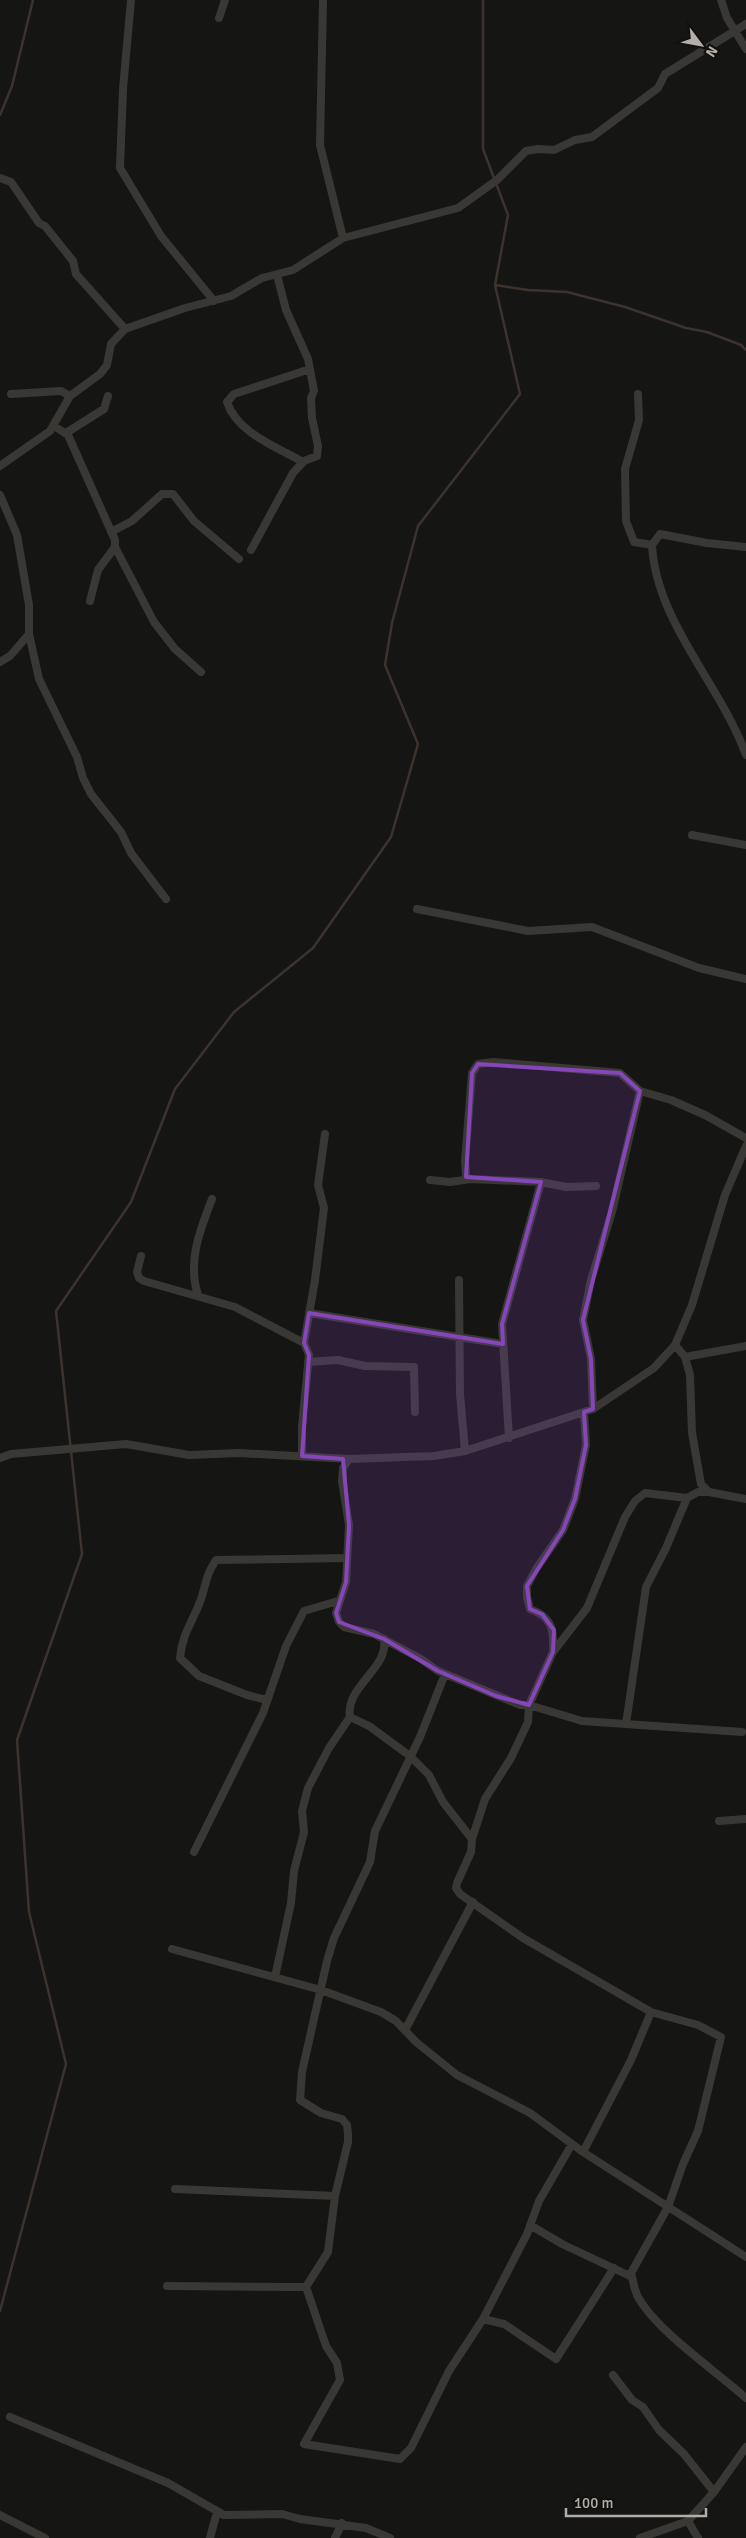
<svg xmlns="http://www.w3.org/2000/svg" width="746" height="2538" viewBox="0 0 746 2538" font-family="Signika,sans-serif">
  <style>
    .lines { fill: none; stroke-linecap: round; stroke-linejoin: round }
    .stream { stroke: #3c332e; stroke-width: 2.5 }
    .street { stroke: #393835; stroke-width: 8 }
    .marked { fill: #8646ba; fill-opacity: 0.2; stroke: #8646ba; stroke-width: 4; stroke-linejoin: round }
  </style>
  <rect width="100%" height="100%" fill="#151513"/>
  <g class="lines">
    <!-- stream -->
    <path class="stream" d="M0,115L12,86L33,0
      M495,285L528,290L567,292L625,307L686,328L707,332L741,345L746,350
      M0,2311L66,2064L29,1912L17,1740L82,1554L56,1311L131,1202L175,1089L234,1012L313,948L391,837L418,744L385,665L392,623L418,526L520,394L495,285L508,215L483,149V0"/>
    <!-- street -->
    <path class="street" d="M131,0L123,89L120,168L161,236L214,301
      M323,0L320,145L343,238
      M721,0L727,18L746,49
      M219,18L225,0
      M0,178L11,182L39,223L45,226L73,261L76,274L125,329
      M11,394L61,391L70,396
      M638,394L639,420L625,469L626,521L634,542L652,545
      M54,426L68,435L115,540V547L98,570L90,601
      M66,433L104,409L108,396
      M303,462C277,447 237,433 227,402L234,394L310,369
      M0,466L50,431L70,396L100,374L107,365L111,344L125,329L185,308L231,296L262,278L293,270L343,238L458,208L497,180L526,151L538,149L554,150L575,140L592,137L658,88L665,74L746,24
      M0,495L17,535L29,605V634
      M111,532L132,521L162,494H173L194,521L239,559
      M115,547L154,622L175,649L201,672
      M746,547L707,543L660,534L652,545C656,622 721,685 746,755
      M251,550L293,473L304,461L317,456L318,446L312,418L311,398L314,391L308,359L286,310L277,275
      M0,662L10,656L29,634L39,679L77,757L83,778L91,794L121,832L131,853L166,899
      M692,835L746,845
      M417,909L528,931L592,927L699,968L746,979
      M470,1179L466,1177L465,1161L472,1073L478,1064L494,1062L620,1073L640,1091L671,1100L705,1115L746,1138
      M430,1180L450,1182L470,1179L541,1182L566,1187L596,1186
      M141,1256L137,1272L139,1278L144,1281L235,1307L304,1343L309,1355L302,1426V1456
      M459,1280L460,1394L465,1451
      M198,1295C187,1262 200,1230 212,1199
      M309,1313L503,1344
      M304,1343L315,1280L324,1208L318,1185L325,1134
      M675,1345L685,1357L690,1375L692,1433L701,1484L709,1492L746,1499
      M685,1357L746,1346
      M308,1362L338,1360L365,1366L414,1367L415,1412
      M593,1409L591,1359L583,1320L591,1280L612,1212L640,1091
      M509,1438L502,1324L541,1182
      M0,1458L11,1454L126,1444L189,1455L239,1453L349,1459L434,1456L465,1451L593,1409L654,1368L675,1345L692,1305L725,1195L746,1146
      M349,1459L343,1468L342,1481L349,1525L346,1582L336,1613L339,1622L344,1627L374,1634L421,1659L438,1671L520,1705H529L582,1721L742,1732
      M384,1639C389,1669 345,1686 350,1717L369,1726L410,1756L429,1775L443,1802L472,1839L471,1852L457,1883L456,1888L460,1894L523,1938L651,2012L698,2025L721,2037L698,2131L683,2164L668,2207L631,2273C633,2280 634,2288 637,2295C654,2329 716,2371 746,2398
      M553,1651C554,1629 552,1617 530,1609L527,1597V1586L536,1569L563,1530L575,1499L586,1445L584,1412
      M445,1674L420,1737L375,1831L370,1862L334,1938L327,1961L302,2072L300,2100L321,2113L342,2119L347,2125L348,2133V2142L335,2196L328,2252L306,2287L326,2346L337,2363L340,2380L304,2444L400,2459L411,2448L449,2371L483,2319L504,2324L556,2359L614,2268
      M267,1700L247,1695L199,1676L180,1658C182,1632 195,1619 202,1596C207,1579 206,1576 216,1560L347,1558
      M626,1724L646,1587L666,1548L687,1498L698,1492H709
      M719,1821L746,1819
      M472,1839L485,1799L511,1758L528,1722L529,1705L553,1652L587,1608L625,1517L635,1501L645,1493L687,1498
      M194,1852L263,1713L286,1646L304,1611L338,1601
      M172,1949L321,1990L381,2012L396,2021L416,2042L457,2075L530,2113L583,2152L746,2257
      M275,1977L291,1903L294,1871L304,1832L302,1811L308,1788L329,1748L350,1717
      M405,2030L473,1902
      M583,2152L631,2060L651,2012
      M175,2189L335,2196
      M530,2225L562,2244L632,2277
      M167,2286L306,2287
      M483,2319L527,2234L539,2201L572,2144
      M613,2375L632,2400L643,2407L659,2430L684,2454L714,2492
      M10,2417L168,2483L224,2515L282,2514L300,2519L366,2528L390,2538
      M0,2515L45,2538
      M688,2521L698,2538
      M210,2538L217,2512
      M335,2538L342,2523
      M640,2538L688,2521L714,2492L746,2447"/>
  </g>
  <!-- marked area -->
  <path class="marked" d="M478,1064L620,1073L640,1091L583,1320L591,1359L593,1409L584,1412L586,1445L575,1499L563,1530L527,1586L530,1609L542,1614L554,1630L553,1652L529,1705L496,1696L438,1671L384,1639L339,1622L336,1613L346,1582L349,1525L343,1459L302,1456L309,1355L304,1343L309,1313L503,1344L502,1324L541,1182L466,1177L472,1073Z"/>
  <!-- north arrow -->
  <g transform="translate(701 45) rotate(122)" stroke="#10100f" stroke-width="4" paint-order="stroke">
  <path d="M0-4L9 19L0 12L-9 19Z" fill="#b4aea7"/>
  <text y="-8" font-size="14" font-weight="bold" text-anchor="middle" fill="#b4aea7">N</text>
  </g>
  <!-- scale -->
  <path d="M566 2508v8h140v-8" fill="none" stroke="#b4aea7" stroke-width="2.5"/>
  <text x="574" y="2508" font-size="15" fill="#b4aea7" stroke="#10100f" stroke-width="4" paint-order="stroke">100 m</text>
</svg>
